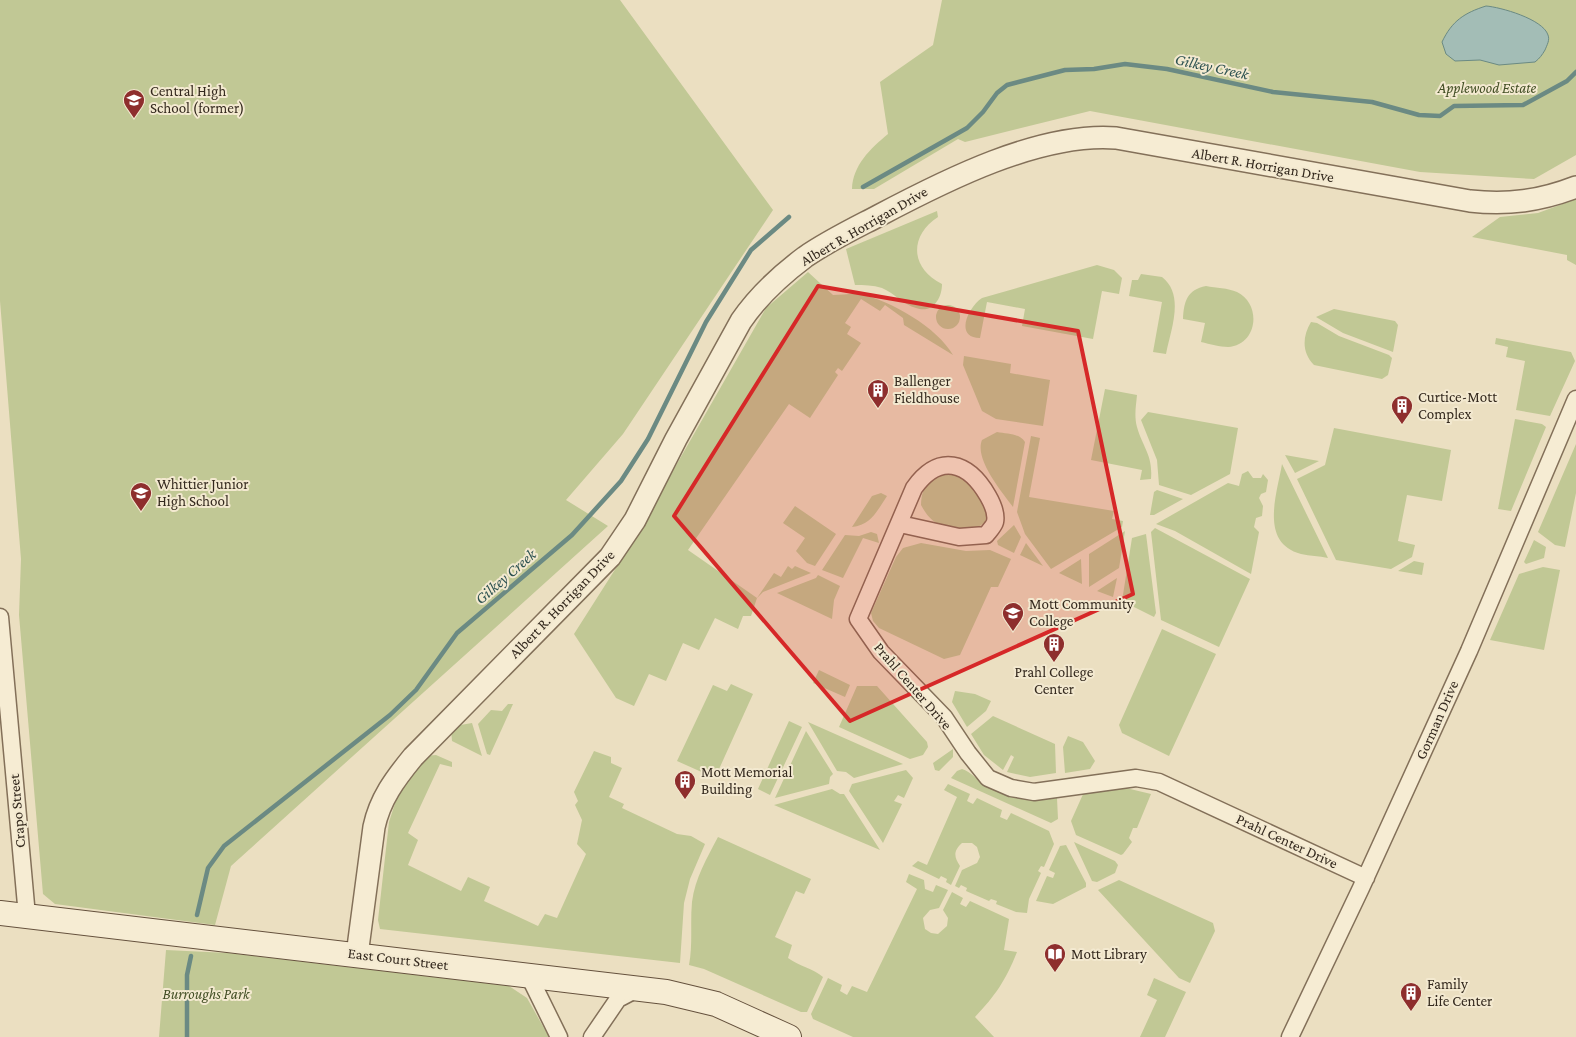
<svg xmlns="http://www.w3.org/2000/svg" width="1576" height="1037" viewBox="0 0 1576 1037" font-family="'Crimson Pro',serif">
  <style>
    .green { fill: #c1c895 }
    .water { fill: #a3bdb6; stroke: #6b8a83 }
    .lines { fill: none; stroke-linecap: round; stroke-linejoin: round }
    .stream { stroke: #6b8a83; stroke-width: 4.5 }
    .minor-casing { stroke: #837059; stroke-width: 19 }
    .tertiary-casing { stroke: #837059; stroke-width: 24 }
    .secondary-casing { stroke: #65513d; stroke-width: 26 }
    .minor { stroke: #f6ecd3; stroke-width: 16 }
    .tertiary { stroke: #f6ecd3; stroke-width: 21 }
    .secondary { stroke: #f6ecd3; stroke-width: 24 }
    .marked { fill: #d62828; fill-opacity: 0.2; stroke: #d62828; stroke-width: 4; stroke-linejoin: round }
    .labels { text-anchor: middle; stroke-width: 4; stroke-linejoin: round; paint-order: stroke }
    .park-label { font-size: 15px; font-style: italic; fill: #434f25; stroke: #f3e9d0 }
    .poi-label { font-size: 15px; fill: #33281d; stroke: #f3e9d0; text-anchor: start }
    .street-label { font-size: 15px; fill: #33281d; stroke: #f3e9d0 }
    .water-label { font-size: 16px; font-style: italic; fill: #2d5251; stroke: #f3e9d0 }
  </style>
  <rect width="100%" height="100%" fill="#ebdfc1"/>
  <!-- green -->
  <path class="green" d="M0,0H620L773,210L623,434L566,500L608,526L231,866L215,925L55,904L43,894L19,615L21,559L0,301Z
    M942,0H1576V155L1534,179L1420,172L1090,111L965,142L958,139L874,189H852C853,165 870,149 888,134L880,82L933,45Z
    M1576,199V265L1567,260V255L1472,237L1500,217L1538,213Z
    M937,211L938,217C909,236 910,268 942,284C942,298 933,314 916,308C904,305 894,293 882,288C873,285 864,285 855,285L846,249Z
    M1097,265L1114,270L1122,278L1119,294L1102,291L1093,339L1022,326L1025,309L987,302L980,338C954,338 968,307 982,298Z
    M808,272L833,295C841,295 852,293 860,294C891,301 937,327 953,355L904,325L903,318L885,305L880,311L861,299L845,323L851,327L847,334L861,343L842,371L838,368L835,372L838,375L810,418L789,404L688,550L757,598L774,573L781,577L788,566L792,569L795,566L811,573L763,592L757,598L751,616H743L738,629L715,618L699,650L683,643L666,681L649,674L634,706L616,698L574,634L630,546L766,308Z
    M1141,274L1162,277C1185,295 1171,329 1166,354L1153,352L1162,302L1129,296L1132,280H1138Z
    M1206,286C1216,288 1228,288 1237,292C1262,304 1258,345 1228,347C1220,347 1210,344 1201,342L1205,323L1183,319C1184,301 1187,290 1206,286Z
    M936 317a12 12 0 1 1 24 0a12 12 0 1 1-24 0Z
    M1334,309L1395,321L1398,325L1393,352L1343,333L1316,317Z
    M1311,322L1317,323L1339,336L1389,355L1392,358L1388,375L1382,379L1314,365C1302,353 1302,337 1311,322Z
    M1496,338L1571,352L1575,361L1550,416L1516,410L1525,361L1506,357L1508,347L1495,344Z
    M964,356L1011,364L1010,373L1050,380L1043,426L996,419L982,411L963,365Z
    M1105,389L1137,395C1136,406 1134,416 1137,427C1143,448 1153,455 1151,479L1140,480L1142,470L1091,460Z
    M1148,412L1238,428L1230,474L1191,495L1159,485L1157,460L1141,420Z
    M1515,419L1542,424L1546,427L1511,511L1498,509Z
    M1334,428L1451,450L1442,501L1407,495L1398,541L1415,545L1412,557L1391,569L1336,560L1297,479L1325,465Z
    M997,432C1007,434 1019,433 1025,442L1013,507C1002,492 974,459 982,440Z
    M1031,436L1040,438L1029,497L1114,511L1112,519L1123,521L1122,527L1051,569L1025,534L1017,512Z
    M1576,444V493L1565,547L1555,545L1538,532Z
    M1285,455L1319,461L1295,473Z
    M1282,464L1328,558C1319,556 1310,556 1301,554C1259,543 1277,494 1282,464Z
    M1248,471L1253,478H1261L1263,474L1268,480L1266,492L1261,494L1259,498L1263,506L1262,516L1256,518L1254,527L1259,532L1251,574L1175,531L1156,524L1228,483L1239,486L1242,474Z
    M948,472C969,477 981,494 988,514L985,522L975,530C950,528 934,530 921,505C922,484 929,479 948,472Z
    M1157,490L1183,499L1154,515H1150L1154,492Z
    M881,493L887,496C877,511 871,525 852,527L872,496Z
    M795,506L836,534L815,566L807,563L796,551L805,538L783,523Z
    M1014,525L1021,537L1014,553L998,545L997,541Z
    M1155,528L1250,579L1219,647L1161,620L1151,532Z
    M1125,531L1119,568L1089,587V554Z
    M871,532L877,534L879,543L863,538L843,578L822,570L845,535L859,536Z
    M1146,534L1156,613L1154,617L1122,601L1132,538Z
    M1534,540L1546,547L1544,558L1526,564L1524,562Z
    M921,543L966,551L990,550L1011,559L998,587H991L960,655L944,659L879,628L873,621L871,613L896,557L903,548Z
    M1026,543L1043,566L1020,555Z
    M1081,559L1082,584L1059,573Z
    M1414,561L1424,563L1422,575L1398,571Z
    M1543,567L1560,570L1544,650L1490,640L1519,574Z
    M818,575L840,586L834,600L832,619L777,593L816,578Z
    M1117,578L1113,597L1097,591Z
    M1162,629L1216,654L1169,756L1122,733L1119,725Z
    M819,670L850,685L845,697L813,683Z
    M731,684L753,694L715,778L677,761L713,685L727,691Z
    M857,686H877L927,742L928,747L923,755L910,759L839,727Z
    M955,691L975,694L991,701L986,711L967,727L952,702Z
    M508,704H513L490,755L487,754L478,724L491,710L502,711Z
    M993,716L1055,744L1056,773L1030,777L1007,772L1014,757L1011,755L1003,770L984,755L971,734Z
    M789,721L802,727L770,795L758,789Z
    M808,722L903,764L854,778L846,772L837,771Z
    M472,723L482,756L452,741L451,729L455,726Z
    M806,731L833,774L830,777L829,784L775,798Z
    M1068,736L1083,742L1095,761L1090,769L1065,773L1063,747Z
    M953,749V757L939,771L935,770L933,763Z
    M594,751L611,757V763L622,768L609,797L624,804L622,808L677,834L691,836L705,844L690,879L684,903L680,963L380,929L378,920L389,822L399,791L425,756L436,755L452,762V767L440,764L408,833L418,840L408,865L461,891L468,877L490,887L484,901L538,926L545,914L557,918L586,854L577,844L582,820L575,805L578,801L574,792Z
    M962,769C971,772 977,780 985,785C1005,799 1033,802 1057,798L1058,819L1051,823L951,778L957,771Z
    M906,770L913,778L904,798L898,795L894,801L902,804L883,843L849,791L852,784Z
    M948,784L970,794L967,801L973,804L977,798L1002,810L1000,817L1007,820L1011,813L1049,831L1054,844L1044,867L1041,866L1038,871L1041,873L1029,899L1027,913L1016,912L996,904L997,901L991,899L989,901L966,891L967,888L961,885L959,888L955,886L962,870L977,863L980,857L977,847L972,843H962C953,851 954,857 960,866L951,885L946,882L947,879L941,876L939,879L912,866L918,861L927,865L957,797L944,790Z
    M1126,788L1151,794L1137,828H1133L1129,838L1132,842L1123,854L1121,855L1076,835L1071,821L1084,792Z
    M832,789L840,794H844L880,850L774,805Z
    M718,837L811,879L804,894L796,891L775,937L792,945L788,958C799,966 814,969 823,977L807,1012H801L704,969L689,965C693,944 690,923 692,902C695,878 707,858 718,837Z
    M1074,842L1115,861L1118,865L1115,873L1097,882L1092,881Z
    M1066,845L1086,883V887L1053,904L1036,901L1047,876L1053,878L1055,873L1049,870L1060,846Z
    M909,874L924,880L925,889L933,892L936,885L948,890L939,908L930,910L923,918L925,929L931,933L938,934L947,926L948,918L943,910L952,892L963,898L960,904L966,907L970,901L1009,919L1004,950L1017,952C1006,980 995,996 975,1017L994,1037H853L813,1019L811,1014L828,978L842,985L840,991L847,995L852,986L867,992L917,889L906,882Z
    M1119,880L1213,923L1215,931L1190,983L1179,978L1098,890Z
    M166,950L228,953L509,986L527,998L549,1037H159Z
    M1154,978L1186,992L1165,1037H1140L1157,1000L1147,995Z"/>
  <!-- water -->
  <path class="water" d="M1486,6C1500,7 1543,19 1548,35C1550,40 1547,45 1545,50C1542,55 1540,58 1535,62L1499,65L1480,60L1455,61L1446,54L1442,42C1452,21 1464,13 1486,6Z"/>
  <g class="lines">
    <!-- stream -->
    <path class="stream" d="M863,187L967,128L983,112L997,93L1007,85L1065,70L1094,69L1125,64L1167,69L1273,92L1372,102L1419,115L1440,116L1454,106L1523,105L1567,81L1576,72
      M197,915L208,868L224,846L390,715L416,690L457,633L572,535L621,481L648,439L706,322L751,250L789,217
      M187,1037V975L191,956"/>
    <!-- minor casing -->
    <g class="minor-casing">
      <path id="minor" d="M900,524L959,537L986,535C989,531 994,526 995,522C997,513 992,503 988,496C968,461 939,453 914,488L858,619L881,652L944,717L968,753L988,778L1011,788L1034,792L1136,778L1159,782L1366,878
        M0,617L27,916
        M528,974L559,1037
        M592,1037L618,999L637,989
        M1290,1037L1361,888L1469,651L1576,399"/>
    </g>
    <!-- tertiary casing -->
    <g class="tertiary-casing">
      <path id="tertiary" d="M357,955L374,827C380,799 395,779 413,757L610,557L635,520L676,439L741,321C758,296 781,275 805,257C828,241 853,229 878,216C944,181 1040,132 1116,138L1470,201C1508,205 1540,201 1576,187"/>
    </g>
    <!-- secondary casing -->
    <g class="secondary-casing">
      <path id="secondary" d="M0,913L666,992L716,1004L789,1037"/>
    </g>
    <!-- minor -->
    <use href="#minor" class="minor"/>
    <!-- tertiary -->
    <use href="#tertiary" class="tertiary"/>
    <!-- secondary -->
    <use href="#secondary" class="secondary"/>
  </g>
  <!-- marked area -->
  <path class="marked" d="M818,286L1078,331L1133,594L850,721L674,516Z"/>
  <!-- icons -->
  <defs>
    <g id="school-pin" transform="scale(1.125)"><path d="M0 17L-7.5 6A9.5 9.5 0 1 1 7.5 6Z" fill="#8e2e2d" stroke="#f3e9d0"/><path d="M0-5L7-2L0 1L-7-2ZM-4 1L0 2.5L4 1V4Q0 6-4 4Z" fill="#fff"/></g>
    <g id="building-pin" transform="scale(1.125)"><path d="M0 17L-7.5 6A9.5 9.5 0 1 1 7.5 6Z" fill="#8e2e2d" stroke="#f3e9d0"/><path d="M-4-6H4V6H1V3H-1V6H-4ZM-2.5-4.3h1.7v1.8h-1.7ZM.8-4.3h1.7v1.8H.8ZM-2.5-1h1.7V.8h-1.7ZM.8-1h1.7V.8H.8Z" fill="#fff"/></g>
    <g id="university-pin" transform="scale(1.125)"><path d="M0 17L-7.5 6A9.5 9.5 0 1 1 7.5 6Z" fill="#8e2e2d" stroke="#f3e9d0"/><path d="M0-5L7-2L0 1L-7-2ZM-4 1L0 2.5L4 1V4Q0 6-4 4Z" fill="#fff"/></g>
    <g id="library-pin" transform="scale(1.125)"><path d="M0 17L-7.5 6A9.5 9.5 0 1 1 7.5 6Z" fill="#8e2e2d" stroke="#f3e9d0"/><path d="M-6-4Q-3-5.5-.7-3.5V5Q-3 3-6 4ZM6-4Q3-5.5 .7-3.5V5Q3 3 6 4Z" fill="#fff"/></g>
  </defs>
  <g fill-rule="evenodd">
    <use href="#school-pin" x="134" y="100"/>
    <use href="#building-pin" x="878" y="390"/>
    <use href="#building-pin" x="1402" y="406"/>
    <use href="#school-pin" x="141" y="493"/>
    <use href="#university-pin" x="1013" y="613"/>
    <use href="#building-pin" x="1054" y="644"/>
    <use href="#building-pin" x="685" y="781"/>
    <use href="#library-pin" x="1055" y="954"/>
    <use href="#building-pin" x="1411" y="993"/>
  </g>
  <g class="labels">
    <!-- park labels -->
    <g class="park-label">
      <text x="1487" y="93">Applewood Estate</text>
      <text x="206" y="999">Burroughs Park</text>
    </g>
    <!-- poi labels -->
    <g class="poi-label">
      <text x="150" y="96">Central High<tspan x="150" dy="17">School (former)</tspan></text>
      <text x="894" y="386">Ballenger<tspan x="894" dy="17">Fieldhouse</tspan></text>
      <text x="1418" y="402">Curtice-Mott<tspan x="1418" dy="17">Complex</tspan></text>
      <text x="157" y="489">Whittier Junior<tspan x="157" dy="17">High School</tspan></text>
      <text x="1029" y="609">Mott Community<tspan x="1029" dy="17">College</tspan></text>
      <text x="1054" y="677" text-anchor="middle">Prahl College<tspan x="1054" dy="17">Center</tspan></text>
      <text x="701" y="777">Mott Memorial<tspan x="701" dy="17">Building</tspan></text>
      <text x="1071" y="959">Mott Library</text>
      <text x="1427" y="989">Family<tspan x="1427" dy="17">Life Center</tspan></text>
    </g>
    <!-- street labels -->
    <g class="street-label">
      <text transform="translate(1263 165) rotate(10)" y="5">Albert R. Horrigan Drive</text>
      <text transform="translate(864 226) rotate(-30)" y="5">Albert R. Horrigan Drive</text>
      <text transform="translate(562 604) rotate(-46)" y="5">Albert R. Horrigan Drive</text>
      <text transform="translate(913 686) rotate(49)" y="5">Prahl Center Drive</text>
      <text transform="translate(1437 720) rotate(-66)" y="5">Gorman Drive</text>
      <text transform="translate(17 811) rotate(-95)" y="5">Crapo Street</text>
      <text transform="translate(1287 841) rotate(25)" y="5">Prahl Center Drive</text>
      <text transform="translate(398 959) rotate(7)" y="5">East Court Street</text>
    </g>
    <!-- water labels -->
    <g class="water-label">
      <text transform="translate(1212 66) rotate(12)" y="6">Gilkey Creek</text>
      <text transform="translate(505 576) rotate(-41)" y="6">Gilkey Creek</text>
    </g>
  </g>
</svg>
